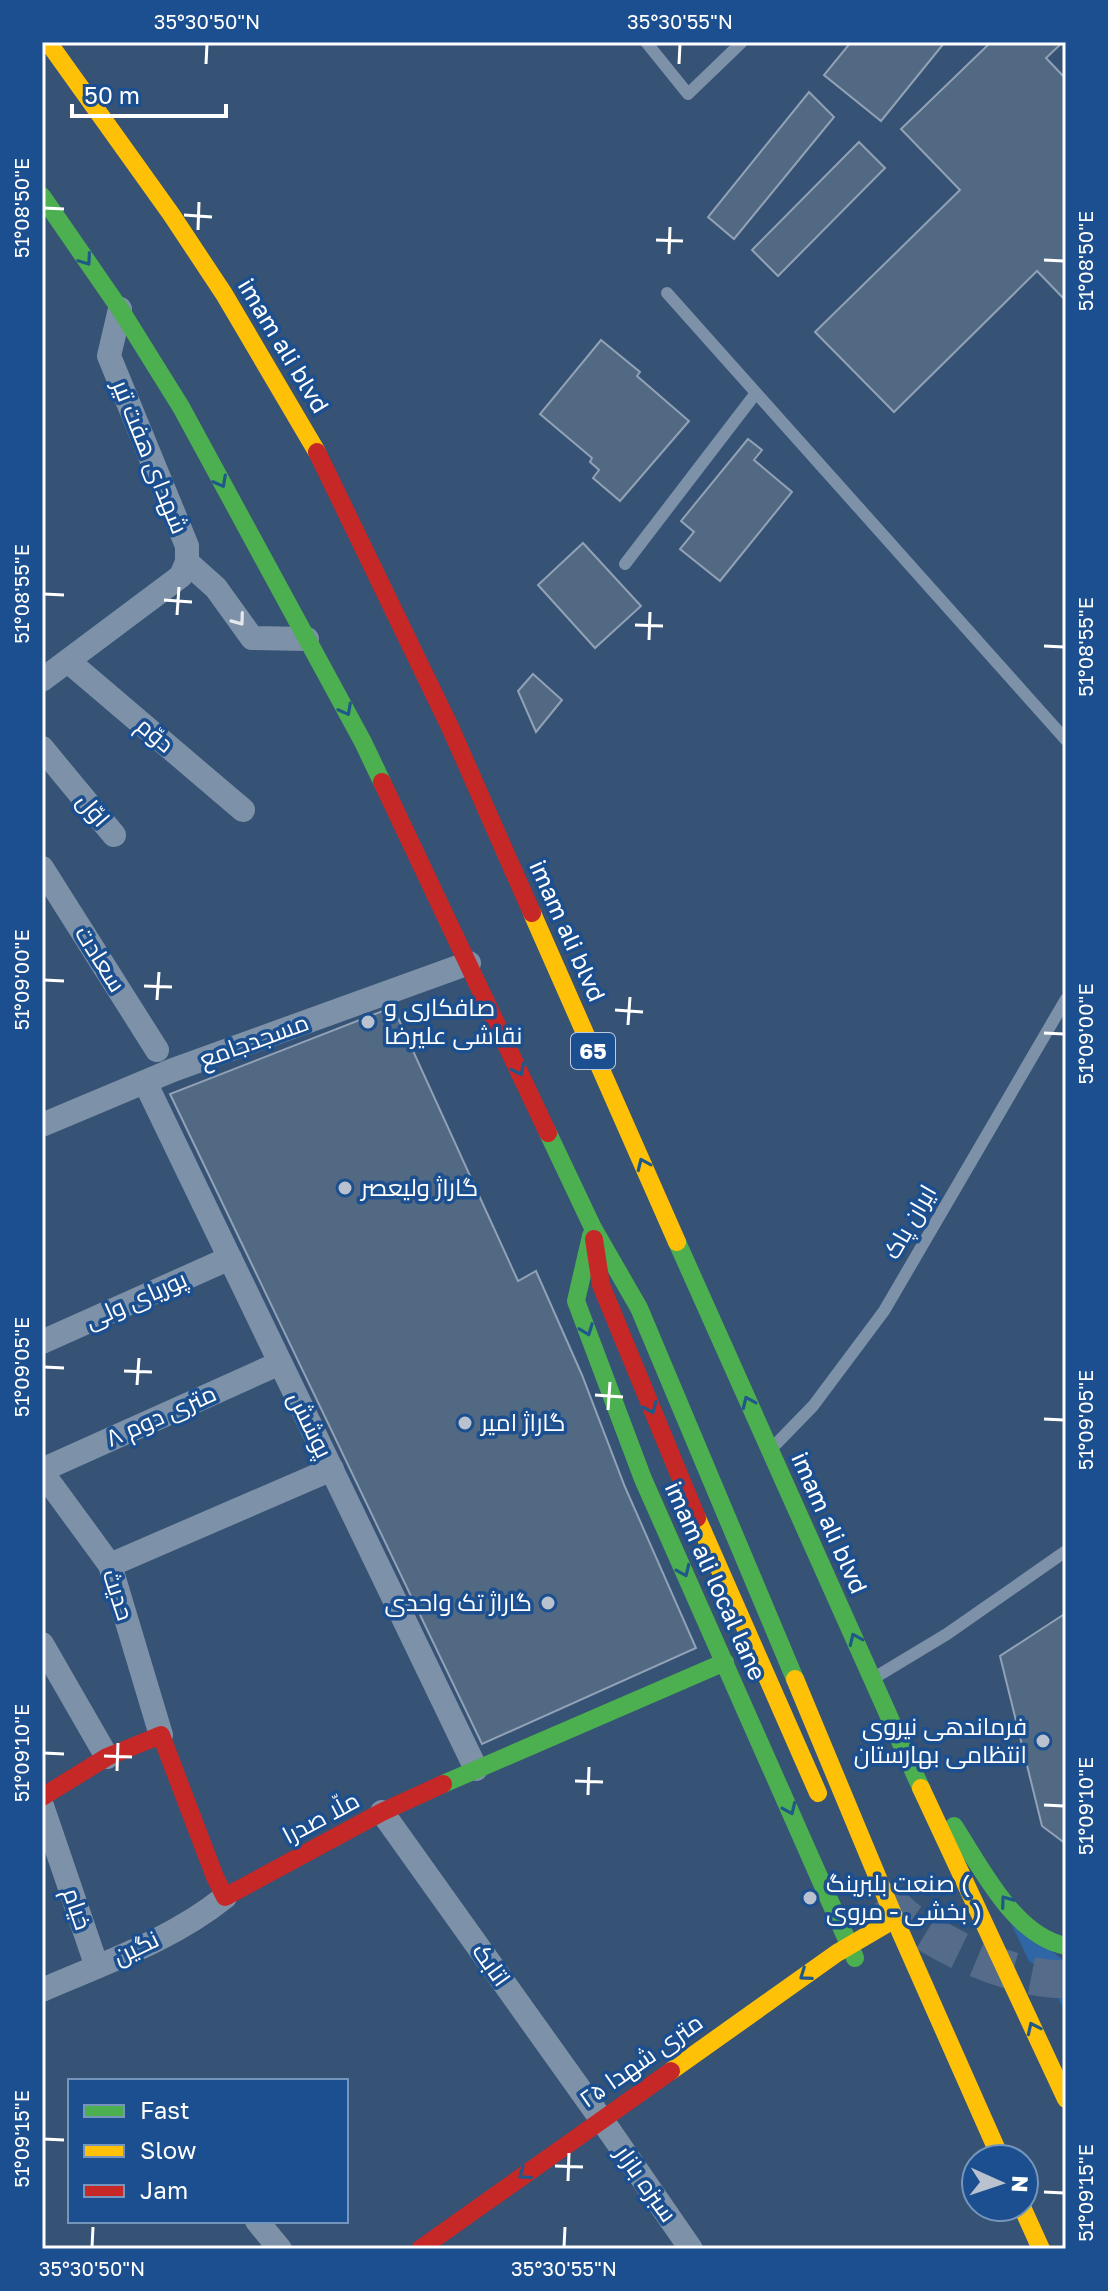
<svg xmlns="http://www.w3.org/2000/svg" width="1108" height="2291" viewBox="0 0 1108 2291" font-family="'Golos Text',Cairo,sans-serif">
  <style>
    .green { fill: #2f66a5 }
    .building { fill: #526984; stroke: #92a2b6; stroke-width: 2 }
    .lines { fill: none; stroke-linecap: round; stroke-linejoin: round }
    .primary-tunnel { stroke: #546c89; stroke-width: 38; stroke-dasharray: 38 19; stroke-linecap: butt }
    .lane { stroke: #7d92a8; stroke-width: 12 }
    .street { stroke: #7d92a8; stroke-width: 24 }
    .fast { stroke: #4caf50; stroke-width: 18 }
    .slow { stroke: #ffc107; stroke-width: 18 }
    .jam { stroke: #c62828; stroke-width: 18 }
    .oneway { stroke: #205989 }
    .oneway2 { stroke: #e5e9ee }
    .ticks { fill: none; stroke: #fff; stroke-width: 3 }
    .poi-dot { fill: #b9c2ce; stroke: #1b4f8f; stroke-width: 3 }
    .labels { text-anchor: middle; stroke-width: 7; stroke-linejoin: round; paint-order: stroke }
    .shield { fill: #1b4f8f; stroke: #bbcadd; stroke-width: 2 }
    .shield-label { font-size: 22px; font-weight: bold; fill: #fff }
    .street-label { font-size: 24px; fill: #fff; stroke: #1b4f8f }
    .poi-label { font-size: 24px; fill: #fff; stroke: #1b4f8f; text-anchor: start }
    .neatline { fill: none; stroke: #fff; stroke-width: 3 }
    .ticks-label { font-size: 20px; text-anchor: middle; fill: #fff }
  </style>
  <rect width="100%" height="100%" fill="#365274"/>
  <!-- green -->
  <path class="green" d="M1009,1919L1066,1962V2015L1046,1972L1029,1961Z"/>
  <!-- building -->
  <path class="building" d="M851,42H945L881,121L824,75Z
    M991,42H1063L1046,58L1066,79V301L1037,271L894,412L815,332L960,190L901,129Z
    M809,92L834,117L734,239L708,217Z
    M859,142L885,168L778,276L752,250Z
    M601,340L640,372L637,376L689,421L620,501L593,478L599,470L590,462L592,458L540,414Z
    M748,439L762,450L754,460L792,492L720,581L680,549L694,532L681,521Z
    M583,543L641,606L595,648L538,585Z
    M533,674L562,700L536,732L518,691Z
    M393,1007L518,1281L536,1271L582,1375L625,1487L696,1648L482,1744L170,1094Z
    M1066,1613V1844L1042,1826L1000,1656Z"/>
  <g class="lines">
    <!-- primary-tunnel -->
    <path class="primary-tunnel" d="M883,1896C890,1903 897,1912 905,1918C944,1948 1017,1981 1066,1979"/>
    <!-- lane -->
    <path class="lane" d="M646,42L688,94L742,42
      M667,293L1066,740
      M625,564L756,393
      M776,1444L813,1406L884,1311L1066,999
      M879,1675L947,1634L1066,1551"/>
    <!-- street -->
    <path class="street" d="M187,562L216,588L252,638L307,639
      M68,661L243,810
      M42,680L181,576L187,562V546L109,356L120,309
      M42,748L114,835
      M42,868L157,1050
      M145,1082L476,1769
      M42,1125L173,1070L469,963
      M42,1342L230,1258
      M42,1470L280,1363
      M42,1472L110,1565L161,1735
      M110,1565L332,1469
      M42,1644L107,1757
      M42,1806L97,1967
      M382,1812L611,2133L691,2249
      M42,1990C104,1963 172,1940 225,1897
      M257,2221L280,2249"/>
    <!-- fast -->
    <path class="fast" d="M42,196L120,309L181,407L363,742L382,782
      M548,1133L593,1228L639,1308L795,1679
      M591,1236L576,1301L643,1479L855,1958
      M677,1242L921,1788
      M443,1784L725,1662
      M954,1826C981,1867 1014,1936 1066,1946"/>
    <!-- slow -->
    <path class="slow" d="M48,42L171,214L224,294L317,452
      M532,913L677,1242
      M697,1518L818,1793
      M795,1679L900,1931L1001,2159
      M921,1788L1066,2099
      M671,2071L837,1953L895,1919
      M1022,2207L1041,2249"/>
    <!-- jam -->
    <path class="jam" d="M317,452L450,727L532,913
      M382,782L548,1133
      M594,1239L601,1285L697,1518
      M42,1797L107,1757L161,1735L215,1877L225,1897L382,1812L443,1784
      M420,2249L671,2071"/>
  </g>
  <!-- one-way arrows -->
  <defs><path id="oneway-chevron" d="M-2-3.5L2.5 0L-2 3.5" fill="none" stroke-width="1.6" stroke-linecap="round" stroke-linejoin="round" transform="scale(2)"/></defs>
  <g class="oneway">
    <use href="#oneway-chevron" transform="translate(86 260) rotate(55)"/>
    <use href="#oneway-chevron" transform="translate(221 482) rotate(62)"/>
    <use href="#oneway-chevron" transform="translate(346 710) rotate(62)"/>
    <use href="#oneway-chevron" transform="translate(519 1070) rotate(65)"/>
    <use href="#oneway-chevron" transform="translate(643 1164) rotate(-114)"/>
    <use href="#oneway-chevron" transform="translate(587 1330) rotate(69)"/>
    <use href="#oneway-chevron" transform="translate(748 1402) rotate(-114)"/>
    <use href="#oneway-chevron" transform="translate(651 1408) rotate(67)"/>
    <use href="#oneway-chevron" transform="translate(684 1571) rotate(66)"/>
    <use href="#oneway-chevron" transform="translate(855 1639) rotate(-114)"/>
    <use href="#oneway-chevron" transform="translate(790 1809) rotate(66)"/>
    <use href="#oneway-chevron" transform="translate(1006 1901) rotate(-126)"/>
    <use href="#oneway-chevron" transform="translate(805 1975) rotate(145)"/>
    <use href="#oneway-chevron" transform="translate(1033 2028) rotate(-115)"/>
    <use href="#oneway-chevron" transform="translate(524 2174) rotate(144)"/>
  </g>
  <use class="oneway2" href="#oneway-chevron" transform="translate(239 620) rotate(54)"/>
  <!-- ticks -->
  <path class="ticks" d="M206,64L207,44M679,64L680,44M44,208L64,209M184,215L212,217M198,230L199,202M656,240L683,241M669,254L670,227M1044,260L1064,261M44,594L64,595M164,600L192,602M177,615L179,587M635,625L663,626M649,640L650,612M1044,646L1064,647M44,980L64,981M144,986L172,987M157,1000L159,972M615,1010L643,1012M628,1025L630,997M1044,1033L1064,1034M44,1367L64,1368M124,1371L152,1372M137,1385L139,1358M595,1395L623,1397M608,1410L610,1382M1044,1419L1064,1420M44,1753L64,1754M104,1756L132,1757M117,1771L118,1743M575,1781L603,1782M588,1795L589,1767M1044,1805L1064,1806M44,2139L64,2140M555,2166L583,2167M568,2181L569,2153M1044,2192L1064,2193M92,2247L93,2227M564,2247L565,2227"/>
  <!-- markers -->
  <g class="poi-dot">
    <circle cx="368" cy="1022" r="8"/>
    <circle cx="345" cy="1188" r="8"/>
    <circle cx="465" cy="1423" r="8"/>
    <circle cx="548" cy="1603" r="8"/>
    <circle cx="1043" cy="1741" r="8"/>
    <circle cx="810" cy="1898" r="8"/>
  </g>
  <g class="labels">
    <!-- shield labels -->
    <rect class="shield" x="571" y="1033" width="44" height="36" rx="6"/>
    <g class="shield-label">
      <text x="593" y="1059">65</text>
    </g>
    <!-- street labels -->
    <g class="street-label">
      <text transform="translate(283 346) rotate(59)" y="8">imam ali blvd</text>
      <text transform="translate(150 457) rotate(68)" y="8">شهدای هفت تیر</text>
      <text transform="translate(155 735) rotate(40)" y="8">دوّم</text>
      <text transform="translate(93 810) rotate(50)" y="8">اوّل</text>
      <text transform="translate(567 931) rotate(66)" y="8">imam ali blvd</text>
      <text transform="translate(100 959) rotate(58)" y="8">سعادت</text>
      <text transform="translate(254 1041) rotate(-20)" y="8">مسجدجامع</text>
      <text transform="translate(910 1222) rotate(-60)" y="8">ایران پاک</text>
      <text transform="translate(136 1300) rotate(-24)" y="8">پوریای ولی</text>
      <text transform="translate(161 1416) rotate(-24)" y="8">۸ متری دوم</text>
      <text transform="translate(310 1425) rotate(64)" y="8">پوشش</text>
      <text transform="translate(829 1523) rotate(66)" y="8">imam ali blvd</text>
      <text transform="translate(715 1581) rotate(66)" y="8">imam ali local lane</text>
      <text transform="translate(118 1595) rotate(72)" y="8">حدیث</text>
      <text transform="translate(321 1818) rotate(-28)" y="8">ملّا صدرا</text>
      <text transform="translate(77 1909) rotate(71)" y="8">خیام</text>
      <text transform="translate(136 1948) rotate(-26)" y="8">نگین</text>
      <text transform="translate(491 1965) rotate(55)" y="8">اتابک</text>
      <text transform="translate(641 2061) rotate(-35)" y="8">۲۵ متری شهدا</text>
      <text transform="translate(646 2184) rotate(55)" y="8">سبزه بازار</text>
    </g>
    <!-- poi labels -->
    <g class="poi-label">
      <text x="384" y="1016">صافکاری و<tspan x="384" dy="28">نقاشی عليرضا</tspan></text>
      <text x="361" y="1196">گاراژ ولیعصر</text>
      <text x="481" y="1431">گاراژ امیر</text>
      <text x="532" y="1611" text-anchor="end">گاراژ تک واحدی</text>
      <text x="1027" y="1735" text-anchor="end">فرماندهی نیروی<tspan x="1027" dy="28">انتظامی بهارستان</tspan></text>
      <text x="826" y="1892">صنعت بلبرینگ (<tspan x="826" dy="28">بخشی - مروی )</tspan></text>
    </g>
  </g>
  <!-- border -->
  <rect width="1108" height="2291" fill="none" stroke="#1b4f8f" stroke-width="88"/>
  <!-- legend -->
  <rect x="68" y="2079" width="280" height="144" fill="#1b4f8f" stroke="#7695bc" stroke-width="2"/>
  <rect x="84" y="2105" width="40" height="12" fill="#4caf50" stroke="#7695bc" stroke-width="2"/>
  <text x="140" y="2119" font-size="24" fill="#ffffff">Fast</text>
  <rect x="84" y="2145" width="40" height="12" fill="#ffc107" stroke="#7695bc" stroke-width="2"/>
  <text x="140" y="2159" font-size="24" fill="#ffffff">Slow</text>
  <rect x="84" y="2185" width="40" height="12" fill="#c62828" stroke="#7695bc" stroke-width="2"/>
  <text x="140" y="2199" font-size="24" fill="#ffffff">Jam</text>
  <!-- north arrow -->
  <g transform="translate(1000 2183) rotate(93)"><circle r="38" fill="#1b4f8f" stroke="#7695bc" stroke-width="2"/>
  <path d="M0-6L14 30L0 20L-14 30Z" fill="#b9c2ce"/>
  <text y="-12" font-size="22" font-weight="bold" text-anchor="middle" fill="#ffffff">N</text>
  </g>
  <!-- scale -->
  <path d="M72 104v12h154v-12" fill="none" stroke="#ffffff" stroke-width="4"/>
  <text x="84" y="104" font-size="24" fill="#ffffff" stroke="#1b4f8f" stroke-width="6" paint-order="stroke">50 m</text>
  <rect x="44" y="44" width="1020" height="2203" class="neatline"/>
  <g class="ticks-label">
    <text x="207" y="29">35°30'50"N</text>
    <text x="680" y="29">35°30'55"N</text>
    <text transform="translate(22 208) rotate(-90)" y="7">51°08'50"E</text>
    <text transform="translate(1086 261) rotate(-90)" y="7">51°08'50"E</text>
    <text transform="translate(22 594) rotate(-90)" y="7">51°08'55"E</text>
    <text transform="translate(1086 647) rotate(-90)" y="7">51°08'55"E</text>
    <text transform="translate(22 980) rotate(-90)" y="7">51°09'00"E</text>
    <text transform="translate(1086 1034) rotate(-90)" y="7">51°09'00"E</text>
    <text transform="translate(22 1367) rotate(-90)" y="7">51°09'05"E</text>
    <text transform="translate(1086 1420) rotate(-90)" y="7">51°09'05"E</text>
    <text transform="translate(22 1753) rotate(-90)" y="7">51°09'10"E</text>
    <text transform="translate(1086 1806) rotate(-90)" y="7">51°09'10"E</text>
    <text transform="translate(22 2139) rotate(-90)" y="7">51°09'15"E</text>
    <text transform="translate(1086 2193) rotate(-90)" y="7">51°09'15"E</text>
    <text x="92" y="2276">35°30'50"N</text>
    <text x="564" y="2276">35°30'55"N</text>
  </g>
</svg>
